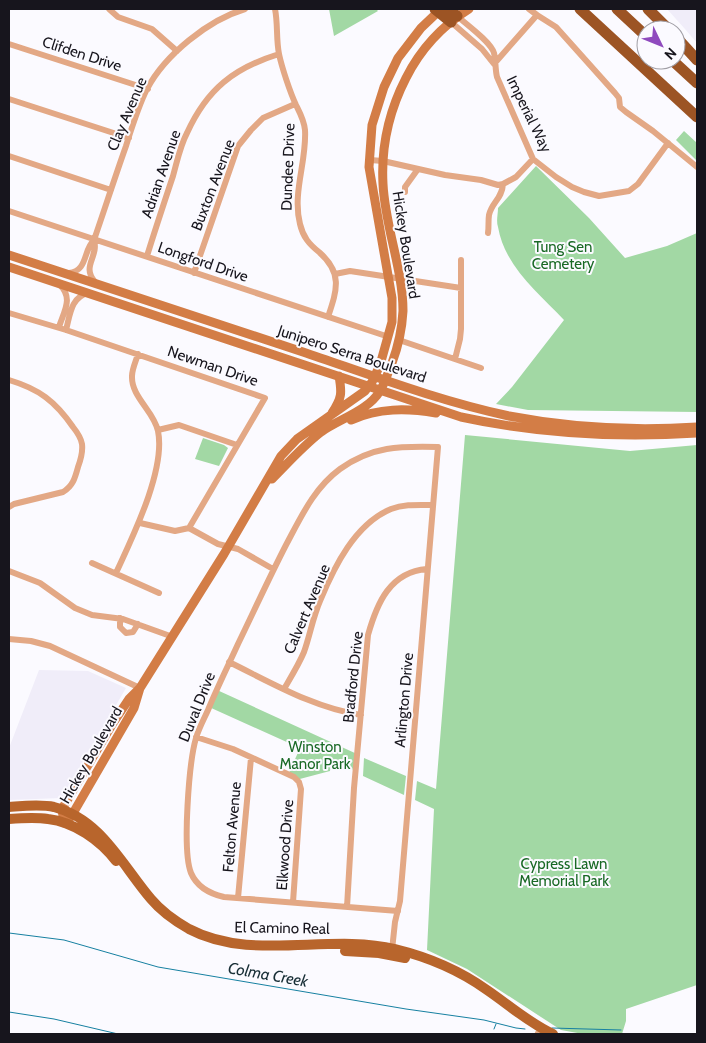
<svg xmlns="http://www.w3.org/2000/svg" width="706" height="1043" viewBox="0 0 706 1043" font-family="Cabin,sans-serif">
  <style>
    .built { fill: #f0edf9 }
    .green { fill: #a2d8a4 }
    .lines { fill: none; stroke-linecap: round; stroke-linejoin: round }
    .stream { stroke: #1680a1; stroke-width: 1 }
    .street { stroke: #e3a885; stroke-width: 6 }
    .secondary { stroke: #d37d46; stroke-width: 9 }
    .primary { stroke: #b8652c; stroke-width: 10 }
    .highway { stroke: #9c5424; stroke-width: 11 }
    .labels { text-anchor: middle; stroke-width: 4; stroke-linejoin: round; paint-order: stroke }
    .street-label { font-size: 15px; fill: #17151d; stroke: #fbfaff }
    .park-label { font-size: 15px; fill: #196925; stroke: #fbfaff }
    .water-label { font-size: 16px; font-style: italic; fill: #192f37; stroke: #fbfaff }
  </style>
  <rect width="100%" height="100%" fill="#fbfaff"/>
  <!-- built -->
  <path class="built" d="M667,9H697V43L685,29Z
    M39,670L88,671L126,688L62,798L9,800V748Z"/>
  <!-- green -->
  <path class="green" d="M329,9H376L378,11L334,36Z
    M684,131L697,143V161L676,140Z
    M536,166L589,218L625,258L667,246L697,233V412L528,410L496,404L512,387L564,320C538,292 505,267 498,227C496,221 498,214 498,208Z
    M465,435L630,451L697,445V985L626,1009V1021L622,1034H583L561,1030L467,969L427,950L434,809L415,800L417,781L436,789Z
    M203,438L224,445L228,448L219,466L195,459Z
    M217,690L357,754L356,771L331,762L330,771L296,780L288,775L300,748L209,707Z
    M364,758L406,776L404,795L363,776Z"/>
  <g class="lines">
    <!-- stream -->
    <path class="stream" d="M9,933L64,940L158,967L406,1009L484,1020L516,1028L525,1029
      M9,1012L54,1019L118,1034
      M552,1028L621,1030
      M494,1029L496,1024"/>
    <!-- street -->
    <path class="street" d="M109,9L118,17L152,29L177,51
      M275,9C278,24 276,39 279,54C282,68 290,92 296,105C300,113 304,120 305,130C307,161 292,193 300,224C303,237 309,244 319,252C343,273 337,290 328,317
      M529,9L537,15
      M457,16C466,24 491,42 494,53C496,61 495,69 497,77L533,159L556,177L572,187L584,192L599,196L629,191L638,184L668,143
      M451,22L482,49L494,64
      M9,44L148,89
      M494,64L537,15L556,27L615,93L619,98L620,107L626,112L653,131L697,167
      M9,99L129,138
      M9,156L111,190
      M370,160L383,161L445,175L481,180L498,185L503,184L516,177L533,159
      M405,192V187L418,169
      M9,211L389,337
      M488,233C489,227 488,221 489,215C492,202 502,199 503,184
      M94,240C99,257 81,266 95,282
      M147,256C155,230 164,203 173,176C177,162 180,146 187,133C207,89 234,68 279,54
      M69,273C88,271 83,250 94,240C105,208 115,177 126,146C132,127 138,107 147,89C165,55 208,20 245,9
      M194,273L238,146L251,130L263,118L295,104
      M335,274L350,271L461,288
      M9,313L66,330L265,398L189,528
      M59,327C64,311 74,298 59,284
      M66,330C70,315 71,297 88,293
      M399,340L481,368
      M455,359L460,339L461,329V260
      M9,380C39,389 55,401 73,427C77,432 81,438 82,444C83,452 81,459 78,467C75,478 73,486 63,492L14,504L9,507
      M158,430L179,425L237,445
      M140,523L175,531L189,528L218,544L238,549L273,569
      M92,563L159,593
      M9,571L40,583L75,608L92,615L123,619L173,637
      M116,573C132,538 166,470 158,431C154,411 131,397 132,376C132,369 136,361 138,354
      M120,618V627L126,633L133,632L138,624
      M9,639L31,641L50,646L140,688
      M229,662C272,683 314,708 361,715
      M284,689C291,677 299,664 304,652C310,635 313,617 320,601C334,567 355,524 391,509C404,504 418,505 432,505
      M196,737L233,749L294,777L299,782L301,789L293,902
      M238,898L251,758
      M347,907L354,788L368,635C377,603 390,572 427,569
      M392,950L395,922L400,901L438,447C400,446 372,446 340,469C314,488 301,517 286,545C269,578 254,611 238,644C228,666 217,688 208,710C204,719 199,728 196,738C189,762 182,851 191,873C197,887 211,894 224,897L398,911
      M538,1033L539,1034"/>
    <!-- secondary -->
    <path class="secondary" d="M9,255C107,287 205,320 303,352C371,375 439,401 509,416C571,428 634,431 697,427
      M9,267L461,417C539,434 618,438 697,433
      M332,413C342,398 342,393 339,376
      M351,420C379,408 406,408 436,413
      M272,479C288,463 303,446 321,432C339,419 368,411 380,391C385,383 388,372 392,363C398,347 402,329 403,311C403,269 385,227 383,184C381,147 389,111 406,78C420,50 442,26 469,9
      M69,819L72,815L134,708L140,688
      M64,823L62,809L113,723L129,699L140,688L224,554L281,456L297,439L365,391L372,382L380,365L392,322V298L369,167L372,125L384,87L398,58L421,28L441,9"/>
    <!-- primary -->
    <path class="primary" d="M9,807C23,806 40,804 54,807C101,819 122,865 151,899C161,911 175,921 189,929C251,962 329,933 395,949C428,957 459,970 487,990C509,1005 529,1023 553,1034
      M9,819C22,818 35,817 48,819C74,822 100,840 116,861
      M345,951L379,953L405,958"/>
    <!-- highway -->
    <path class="highway" d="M435,9L451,22
      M448,9L457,16
      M580,9L697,117
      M617,9L646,36
      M648,9L669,30
      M676,37L697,60
      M672,60L697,83"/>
  </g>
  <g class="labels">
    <!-- street labels -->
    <g class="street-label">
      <text transform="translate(82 54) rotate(18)" y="5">Clifden Drive</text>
      <text transform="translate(127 114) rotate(-67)" y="5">Clay Avenue</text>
      <text transform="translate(529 114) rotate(64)" y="5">Imperial Way</text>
      <text transform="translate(288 167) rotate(-88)" y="5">Dundee Drive</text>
      <text transform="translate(161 174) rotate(-71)" y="5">Adrian Avenue</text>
      <text transform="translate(213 185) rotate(-69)" y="5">Buxton Avenue</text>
      <text transform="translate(406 245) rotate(81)" y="5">Hickey Boulevard</text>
      <text transform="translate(203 262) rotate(19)" y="5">Longford Drive</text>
      <text transform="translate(352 354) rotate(18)" y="5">Junipero Serra Boulevard</text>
      <text transform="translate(213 366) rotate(19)" y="5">Newman Drive</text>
      <text transform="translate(307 609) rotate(-67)" y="5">Calvert Avenue</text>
      <text transform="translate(353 677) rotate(-84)" y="5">Bradford Drive</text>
      <text transform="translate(404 700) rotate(-85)" y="5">Arlington Drive</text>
      <text transform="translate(197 707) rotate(-68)" y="5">Duval Drive</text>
      <text transform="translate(91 755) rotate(-60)" y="5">Hickey Boulevard</text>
      <text transform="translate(232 827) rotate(-85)" y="5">Felton Avenue</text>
      <text transform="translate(285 845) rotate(-86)" y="5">Elkwood Drive</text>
      <text transform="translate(282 928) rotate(1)" y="5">El Camino Real</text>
    </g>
    <!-- park labels -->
    <g class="park-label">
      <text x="563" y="252">Tung Sen<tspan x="563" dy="17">Cemetery</tspan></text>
      <text x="315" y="752">Winston<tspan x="315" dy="17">Manor Park</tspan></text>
      <text x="564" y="869">Cypress Lawn<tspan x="564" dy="17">Memorial Park</tspan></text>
    </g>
    <!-- water labels -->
    <g class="water-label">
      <text transform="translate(268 974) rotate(10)" y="6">Colma Creek</text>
    </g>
  </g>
  <!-- border -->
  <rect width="706" height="1043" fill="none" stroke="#17151d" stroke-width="20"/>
  <!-- north arrow -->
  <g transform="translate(661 45) rotate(133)"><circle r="24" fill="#fbfaff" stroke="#a09ea5"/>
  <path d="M0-4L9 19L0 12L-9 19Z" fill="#8f4abe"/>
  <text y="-8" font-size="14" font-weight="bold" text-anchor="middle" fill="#17151d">N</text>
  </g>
</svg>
